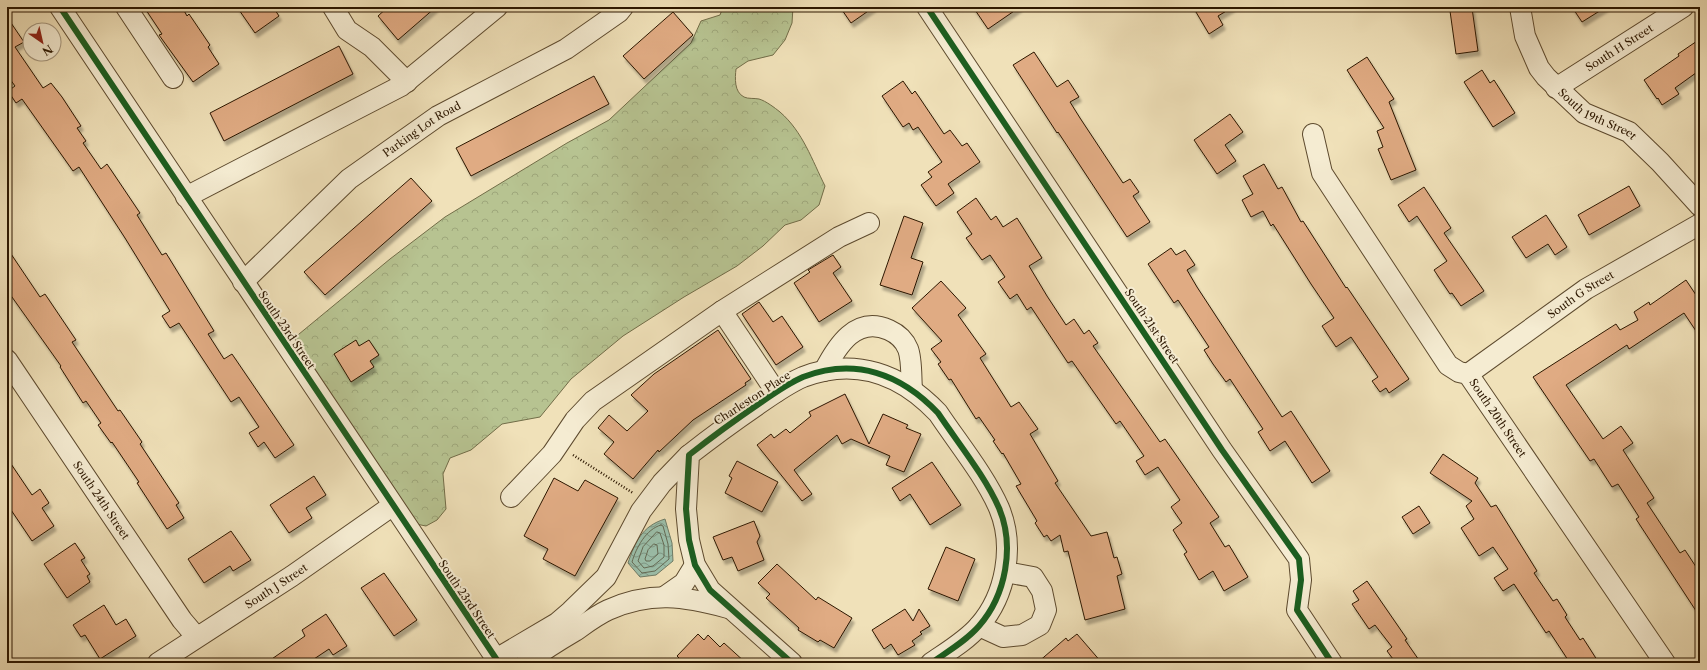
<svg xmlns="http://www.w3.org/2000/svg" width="1707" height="670" viewBox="0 0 1707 670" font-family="'Libre Caslon Text',serif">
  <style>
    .forest { fill: url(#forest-crowns); stroke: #726d48 }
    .water { fill: url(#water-waves); stroke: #6f7b65 }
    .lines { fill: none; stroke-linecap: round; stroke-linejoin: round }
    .shore { stroke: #646a54; stroke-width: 1 }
    .building { fill: #e0ab83; stroke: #2c1700; filter: url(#shadow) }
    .minor-casing { stroke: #5d4a2e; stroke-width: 22 }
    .path { stroke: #2c1700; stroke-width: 2.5; stroke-dasharray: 1 2; stroke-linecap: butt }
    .minor { stroke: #f5ecd2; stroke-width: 20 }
    .cycleway-casing { stroke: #f5ecd2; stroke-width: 8 }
    .cycleway { stroke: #1b5e20; stroke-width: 6 }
    .labels { text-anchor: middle; stroke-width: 4; stroke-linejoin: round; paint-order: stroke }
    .street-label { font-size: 11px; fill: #2c1700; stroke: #f5ecd2 }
  </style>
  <defs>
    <pattern id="forest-crowns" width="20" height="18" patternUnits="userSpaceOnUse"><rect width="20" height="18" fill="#b7c391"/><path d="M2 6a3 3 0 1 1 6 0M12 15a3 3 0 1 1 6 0" fill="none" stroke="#9ea77b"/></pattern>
    <pattern id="water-waves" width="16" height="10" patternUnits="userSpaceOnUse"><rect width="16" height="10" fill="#9bbea9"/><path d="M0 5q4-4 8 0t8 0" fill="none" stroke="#7f9987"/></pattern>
    <filter id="shadow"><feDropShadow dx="2.5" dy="4.5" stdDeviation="1" flood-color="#0004"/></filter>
  </defs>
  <rect width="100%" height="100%" fill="#f0e1b9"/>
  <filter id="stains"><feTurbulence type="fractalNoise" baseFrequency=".005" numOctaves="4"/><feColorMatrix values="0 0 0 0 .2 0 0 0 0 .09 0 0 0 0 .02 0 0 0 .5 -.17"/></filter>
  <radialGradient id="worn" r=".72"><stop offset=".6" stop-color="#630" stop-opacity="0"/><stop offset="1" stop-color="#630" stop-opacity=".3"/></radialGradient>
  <!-- forest -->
  <path class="forest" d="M723,7H793L792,23L785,40L773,55L748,61L736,69C735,78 734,92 744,97C748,99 754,98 759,99C766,101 775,108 780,112C803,132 812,160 825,186L819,205L801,220L785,225L763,246L737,266L684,297L623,336L571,379L540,417L502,424L471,450L450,458L443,474L446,509L437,520L426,526L416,524L293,339L390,259L445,217L567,143L609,120L691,43L701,21L720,15Z"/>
  <!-- water -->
  <path class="water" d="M665,519L672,543L673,561L656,575L640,577L628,563C635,542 642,526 665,519Z"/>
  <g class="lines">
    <!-- shore -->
    <path class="shore" d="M661,525L663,526L668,544L669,559L655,571L642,573L632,562C636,548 646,529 661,525Z
      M657,532L660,533L664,545V557L653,566L644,568L638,561L643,547Z
      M654,544L657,545L658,554L650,561H646L645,559L648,550Z"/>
  </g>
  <!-- building -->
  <path class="building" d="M144,7H182L187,16L189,14L210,45L208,47L219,64L193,82L159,35L162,34Z
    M237,7H273L279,16L255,33Z
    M388,7H436L398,40L378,16Z
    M840,7H874L851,23Z
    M973,7H1020L988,29Z
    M1193,7H1233L1218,16L1223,25L1209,34Z
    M1572,7H1606L1582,22Z
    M1472,8L1478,51L1456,54L1450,11Z
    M673,12L693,35L644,79L623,56Z
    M7,17L24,42L15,47L43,88L51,83L62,97L81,126L77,128L86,141L83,143L101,169L107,164L140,213L137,215L162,255L166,253L185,284L214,331L208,334L224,359L232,354L294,445L275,458L264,442L258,447L249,433L259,427L239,397L231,402L179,323L170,328L162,316L170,311L125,238L79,167L73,171L22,99L16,103L8,91L15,86L7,75Z
    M1700,39V70L1675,88L1679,94L1662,105L1658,98L1657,99L1644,80L1679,56L1678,54Z
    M339,46L353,74L224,141L210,113Z
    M1034,52L1057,87L1068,80L1079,97L1070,102L1080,118L1123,183L1130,179L1139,192L1133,196L1150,222L1127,237L1058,132L1057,133L1013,65Z
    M1367,57L1394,99L1389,102L1416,170L1391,180L1378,149L1383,147L1377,131L1384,128L1347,70Z
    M1482,70L1490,83L1494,80L1515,113L1493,127L1464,82Z
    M594,76L609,104L471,176L456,148Z
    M903,81L912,94L915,91L944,134L950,130L962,146L967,143L980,162L948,184L954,193L936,206L921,185L932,177L928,172L942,162L918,127L913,130L909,123L903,127L882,96Z
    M1230,114L1243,132L1225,145L1236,161L1217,174L1194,140Z
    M1264,164L1278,189L1282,187L1301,222L1303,221L1346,288L1347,287L1409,379L1389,393L1386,388L1380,392L1372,381L1378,377L1351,337L1336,347L1322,326L1334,318L1311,284L1273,224L1271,226L1263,211L1251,217L1242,200L1253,194L1243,176Z
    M411,178L432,201L325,295L304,272Z
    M1629,186L1640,206L1589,235L1578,215Z
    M1424,187L1451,228L1444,233L1484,291L1461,306L1452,293L1450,294L1434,270L1447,261L1417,216L1409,222L1398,205Z
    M976,198L991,220L996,216L1003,227L1017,218L1042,258L1029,266L1047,296L1066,325L1074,319L1084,334L1089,330L1098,343L1093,346L1160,442L1165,439L1219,517L1210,523L1225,547L1229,545L1248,577L1224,591L1213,571L1199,580L1184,554L1187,552L1173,530L1182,523L1171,507L1180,500L1158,467L1145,475L1136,461L1144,456L1120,421L1116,424L1072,361L1068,363L1031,307L1027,310L1017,294L1010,299L998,282L1005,277L990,255L982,260L966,238L972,234L957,212Z
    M1546,215L1567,247L1555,255L1548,244L1526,258L1512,237Z
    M904,216L923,223L911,258L923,262L912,295L880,285Z
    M7,248L40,297L45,294L76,340L72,342L118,411L120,410L142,442L140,444L179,503L176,505L184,518L167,529L137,483L139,482L112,442L111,443L98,425L101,423L86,401L83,403L60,367L61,366L7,290Z
    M1171,248L1176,255L1185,250L1195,265L1187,270L1197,287L1282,417L1291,411L1330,471L1312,483L1285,441L1270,451L1258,432L1263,429L1230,379L1226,382L1213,364L1204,350L1209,347L1178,300L1174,303L1148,264Z
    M833,255L841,267L833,273L852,301L819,322L794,283L810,272L808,270Z
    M1686,280L1700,301V337L1684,313L1629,349L1627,345L1566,385L1603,439L1621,426L1633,443L1623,450L1654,498L1647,503L1680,553L1685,550L1700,573V617L1636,519L1639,517L1618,484L1612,487L1594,459L1590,461L1533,377L1616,324L1620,330L1638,320L1634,312L1649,302L1650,305Z
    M941,281L966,308L958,315L986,354L980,358L1011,407L1019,402L1038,429L1030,434L1058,481L1055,483L1091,536L1107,532L1114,558L1117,557L1122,574L1117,576L1125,609L1085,620L1068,551L1064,552L1060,535L1051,541L1047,535L1044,537L1035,523L1037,521L1016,486L1021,484L1003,453L1002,454L993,441L995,440L979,417L976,419L951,379L949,380L938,364L941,362L931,349L942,341L912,308Z
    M759,302L773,322L782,316L803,347L776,365L742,314Z
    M718,330L751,379L745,383L746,385L693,420L659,452L658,450L633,479L604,454L614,442L598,428L609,415L627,431L648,411L631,395L654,374Z
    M356,340L359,346L369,340L379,355L370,361L374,367L351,382L334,354Z
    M845,394L869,444L883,414L908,425L906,428L921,434L904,472L886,465L890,456L851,439L842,444L837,435L794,470L812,494L802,501L757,445L771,434L774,438L786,429L790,433L811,416L809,412Z
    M1443,454L1478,478L1475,483L1491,507L1496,505L1537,571L1534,573L1553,601L1557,599L1567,615L1565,617L1580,640L1583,638L1599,663H1570L1549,631L1546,633L1514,584L1503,591L1494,578L1508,569L1493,547L1479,556L1461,528L1474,519L1466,506L1472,501L1430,473Z
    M7,458L32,495L40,489L49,503L42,508L54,526L32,541L7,504Z
    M737,461L778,482L762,512L725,493L732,478L729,476Z
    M932,462L961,505L930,525L910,494L900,501L892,488Z
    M314,476L326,495L306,508L312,518L289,533L270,505Z
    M554,478L578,491L585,480L618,498L575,576L543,559L548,549L524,536Z
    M1419,506L1430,523L1413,534L1402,517Z
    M754,521L760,536L757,542L764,560L738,571L732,557L723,560L713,537Z
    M231,531L251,560L233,571L230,566L204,583L188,559Z
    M75,543L85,558L81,560L90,574L87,576L90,582L67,598L44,564Z
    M946,547L975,559L958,601L928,589Z
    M777,564L816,600L818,597L852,618L834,648L820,640L818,642L798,630L799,628L766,598L770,594L758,583Z
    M384,573L417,620L394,636L361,588Z
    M1367,581L1407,639L1405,640L1421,663H1396L1387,651L1392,647L1375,625L1369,629L1352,604L1359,600L1353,591Z
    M104,605L116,625L126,619L136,636L100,659L85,635L81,637L73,625Z
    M905,609L913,621L919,609L930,626L920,632L922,634L912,641L915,645L898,655L891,644L884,649L872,630Z
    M326,614L347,646L333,655L329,649L308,663H266L305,636L302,630Z
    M698,634L704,640L708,635L720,647L724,643L746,663H684L677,656Z
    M1077,634L1102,663H1037L1066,638L1068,641Z"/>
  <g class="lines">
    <!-- minor casing -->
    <g class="minor-casing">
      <g id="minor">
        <path d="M60,7L499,663"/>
        <path d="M126,7L173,78"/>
        <path d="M333,7L347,30L372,47L407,82"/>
        <path d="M927,7L1222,450L1299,559L1301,580L1297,610L1332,663"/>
        <path id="s1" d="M1520,7L1525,36L1539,68L1546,77L1584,113L1629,132L1660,162L1700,206"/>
        <path id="s2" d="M1556,88L1683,7"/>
        <path id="s3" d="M1313,134L1322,173L1448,365L1459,372L1468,374L1665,663"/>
        <path d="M186,197L401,86L497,7"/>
        <path id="s4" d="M243,282L349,179L438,116L566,49L619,12L623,7"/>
        <path d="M722,311L776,392"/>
        <path id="s5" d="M7,360L182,620L193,633L199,635"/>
        <path d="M824,371C837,346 856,315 889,330C898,334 904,339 908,349C912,359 911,378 912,389"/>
        <path id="s6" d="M1468,374L1586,289L1700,224"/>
        <path d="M511,497L552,454L575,420L593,401L722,311L839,237L869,223"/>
        <path d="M664,597L684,583L695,565"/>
        <path d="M979,626L1003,637L1022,635L1040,625L1046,610L1042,591L1033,577L1005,572"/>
        <path d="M496,659L557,623L571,611L606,577L641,511L662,483L689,455"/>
        <path id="s7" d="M158,663L292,576L392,506"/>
        <path d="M526,663C542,651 558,641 575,631C585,624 597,615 608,610C651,591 684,596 728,608"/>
        <path d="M792,663L710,590L695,565L689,540L686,509L689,455C713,436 738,418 763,401C776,392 789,383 803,377C855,357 901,374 938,413C958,443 985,476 999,508C1015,546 1006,595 979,626C966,641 947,652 931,663"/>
      </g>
    </g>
    <!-- path -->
    <path class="path" d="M573,455L633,493"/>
    <!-- minor -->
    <use href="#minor" class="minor"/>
    <!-- cycleway casing -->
    <g class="cycleway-casing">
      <path id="cycleway" d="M60,7L499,663
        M927,7L1222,450L1299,559L1301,580L1297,610L1332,663
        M792,663L710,590L695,565L689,540L686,509L689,455C713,436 738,418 763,401C776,392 789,383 803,377C855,357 901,374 938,413C958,443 985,476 999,508C1015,546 1006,595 979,626C966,641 947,652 931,663"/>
    </g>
    <!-- cycleway -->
    <use href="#cycleway" class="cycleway"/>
  </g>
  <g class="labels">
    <!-- street labels -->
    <g class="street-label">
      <text dy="4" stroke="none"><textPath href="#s2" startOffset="75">South H Street</textPath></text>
      <text dy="4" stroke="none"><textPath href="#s1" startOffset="140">South 19th Street</textPath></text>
      <text dy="4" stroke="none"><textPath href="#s4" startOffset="236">Parking Lot Road</textPath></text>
      <text dy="4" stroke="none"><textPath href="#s6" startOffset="138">South G Street</textPath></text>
      <text transform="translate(1152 326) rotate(56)" y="4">South 21st Street</text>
      <text transform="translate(287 330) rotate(56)" y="4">South 23rd Street</text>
      <text transform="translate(752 398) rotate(-33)" y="4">Charleston Place</text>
      <text dy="4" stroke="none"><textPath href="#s3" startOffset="345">South 20th Street</textPath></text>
      <text dy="4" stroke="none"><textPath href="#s5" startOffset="169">South 24th Street</textPath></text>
      <text dy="4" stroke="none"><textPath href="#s7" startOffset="141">South J Street</textPath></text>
      <text transform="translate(467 599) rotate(56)" y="4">South 23rd Street</text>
    </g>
  </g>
  <!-- margin -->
  <rect width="1707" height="670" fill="none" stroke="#f0e1b9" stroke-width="24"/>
  <rect x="8" y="8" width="1691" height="654" fill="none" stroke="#2c1700" stroke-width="2"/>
  <rect x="12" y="12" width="1683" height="646" fill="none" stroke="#2c1700"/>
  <!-- north arrow -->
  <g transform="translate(42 42) rotate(146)"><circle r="19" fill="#f5ecd2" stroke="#a5977e"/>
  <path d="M0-3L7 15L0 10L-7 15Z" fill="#8f2418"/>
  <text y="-6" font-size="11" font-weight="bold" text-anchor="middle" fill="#2c1700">N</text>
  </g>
  <rect width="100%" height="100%" filter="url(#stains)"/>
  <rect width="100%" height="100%" fill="url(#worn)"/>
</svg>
